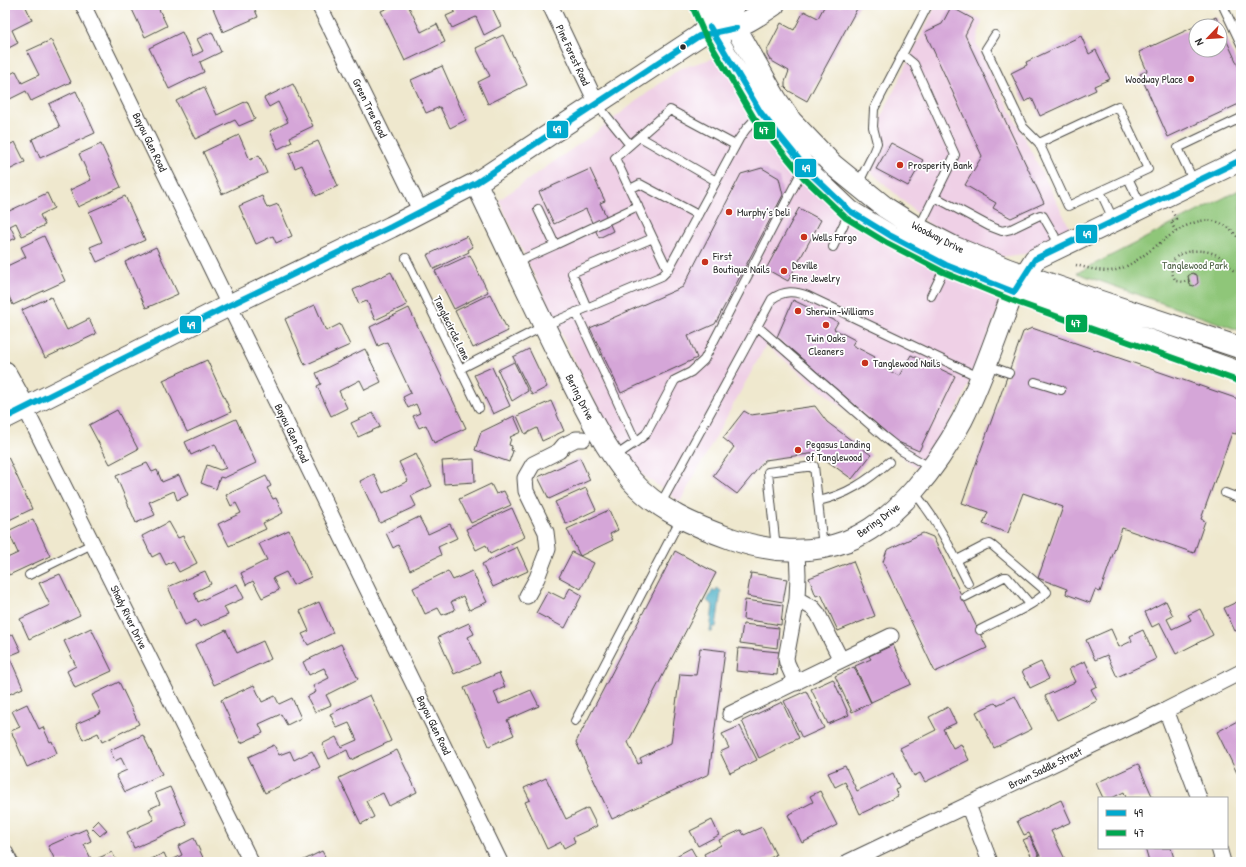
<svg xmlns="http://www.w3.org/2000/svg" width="1246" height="867" viewBox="0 0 1246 867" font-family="'Patrick Hand',sans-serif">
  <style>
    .built { fill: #efd0e6 }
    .green { fill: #8fc679; stroke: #5d7852 }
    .water { fill: #46aec5; stroke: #386c78 }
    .building { fill: #d5a6d8 }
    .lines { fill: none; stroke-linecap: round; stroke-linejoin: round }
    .lane-casing { stroke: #484743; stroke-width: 10 }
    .street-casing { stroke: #484743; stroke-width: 17 }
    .secondary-casing { stroke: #484743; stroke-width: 23 }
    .path { stroke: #484743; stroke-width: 2.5; stroke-dasharray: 1 3; stroke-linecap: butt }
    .lane { stroke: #fff; stroke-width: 8 }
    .street { stroke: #fff; stroke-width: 15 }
    .secondary { stroke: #fff; stroke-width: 21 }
    .bus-1-casing { stroke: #fff; stroke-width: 9 }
    .bus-2-casing { stroke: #fff; stroke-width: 9 }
    .bus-1 { stroke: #00a9ce; stroke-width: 6 }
    .bus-2 { stroke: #00a651; stroke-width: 6 }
    .bus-dot { fill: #2b2b2b; stroke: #fff; stroke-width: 1.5 }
    .poi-dot { fill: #c8321e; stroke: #fff; stroke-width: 1.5 }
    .labels { text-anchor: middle; stroke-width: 3.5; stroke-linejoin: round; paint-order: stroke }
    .street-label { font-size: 11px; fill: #2b2b2b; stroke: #fff }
    .poi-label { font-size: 11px; fill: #2b2b2b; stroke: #fff; text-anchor: start }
    .park-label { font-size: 11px; fill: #4e6146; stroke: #fff }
    .line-badge { stroke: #fff; stroke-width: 1.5 }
    .badge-label { font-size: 11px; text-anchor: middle; font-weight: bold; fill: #fff }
  </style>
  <rect width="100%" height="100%" fill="#fff"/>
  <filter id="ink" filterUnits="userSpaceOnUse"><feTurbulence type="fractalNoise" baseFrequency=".025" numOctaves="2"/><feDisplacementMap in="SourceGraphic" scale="8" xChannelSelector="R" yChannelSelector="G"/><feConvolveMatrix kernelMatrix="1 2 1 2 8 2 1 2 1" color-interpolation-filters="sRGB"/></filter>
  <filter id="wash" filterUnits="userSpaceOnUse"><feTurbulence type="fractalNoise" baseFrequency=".012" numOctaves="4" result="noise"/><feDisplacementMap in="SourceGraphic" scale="16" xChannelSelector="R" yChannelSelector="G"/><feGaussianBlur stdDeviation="0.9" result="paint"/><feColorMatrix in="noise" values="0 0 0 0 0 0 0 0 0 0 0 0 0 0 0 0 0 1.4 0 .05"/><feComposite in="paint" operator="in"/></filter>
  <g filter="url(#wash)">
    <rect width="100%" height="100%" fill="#efe8ce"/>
    <!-- built -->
    <path class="built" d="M936,5H954L982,21L976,43L1071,230L1024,254L999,257L930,225L869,170L883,143L881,117Z
      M717,57L807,177L1005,292L963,398L948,426L920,471L766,345L680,502L635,469L612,436L563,337L499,200L592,135L679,69Z"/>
    <!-- green -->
    <path class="green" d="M1241,189V331L1077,273Z"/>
    <!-- water -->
    <path class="water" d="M717,588L721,591L716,627H713L712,632H710L713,605L707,601L713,590L716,591Z"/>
    <g id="blocks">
      <!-- building -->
      <path class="building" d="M5,5H25L32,20L12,30L18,43L5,50Z
        M130,5H157L167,26L145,37Z
        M219,5H253L258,17L223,32L213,8Z
        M394,5H408L421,32L437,24L445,42L405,61L381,11Z
        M452,5H491L501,26L484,35L476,17L452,28L446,16L455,12Z
        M825,5H837L841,7L842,5H859L807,101L789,91L785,87V82L789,71L770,60L767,55V50L781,23L794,30L804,11L818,18Z
        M951,7L973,19L965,35L1044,203L1011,218L993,208L996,203L965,185L982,156L925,32L942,24Z
        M1216,17L1220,26H1196Z
        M1196,26V50H1220V26L1241,72V103L1168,137L1140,74L1147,71L1139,52Z
        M182,32L193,56L203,51L197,39L212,32L221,52L200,62L204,72L169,89L149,48Z
        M503,35L527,85L488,104L478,82L490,76L476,48Z
        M1081,36L1089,54L1096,50L1110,79L1094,86L1096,90L1040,116L1032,98L1025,102L1011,73L1027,65L1026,62Z
        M51,40L71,82L31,101L26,91L10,99L5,88V77L16,71L22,83L39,75L27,51Z
        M442,66L466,120L450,128L440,107L426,113L411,80Z
        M293,84L313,126L290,137L292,142L278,149L270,131L288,122L278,102L269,107L264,98Z
        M204,87L217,115L247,101L255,119L239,126L235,120L195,139L176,101Z
        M76,91L95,133L40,158L32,139L60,127L49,104Z
        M239,135L250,160L259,155L267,173L222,194L203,152Z
        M318,141L338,186L316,196L302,165L295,168L289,153Z
        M15,142L25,162L5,172V147Z
        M891,143L923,160L908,186L876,169Z
        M101,144L121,187L78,207L70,190L91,180L79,154Z
        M762,168L779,178L783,195L715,324L688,336L697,358L621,393L590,328L683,287L741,174Z
        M590,169L605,201L600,203L613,231L599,238L586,209L554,224L539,192Z
        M47,193L54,208L40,215L45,225L22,236L16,223L10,226L16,238L5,243V213Z
        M125,196L145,240L97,262L90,247L102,242L89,212Z
        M262,196L267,208L278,204L292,236L276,243L273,236L256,244L239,206Z
        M799,208L821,220L788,281L766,269Z
        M44,236L65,281L13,305L5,288V267L26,257L21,247Z
        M467,236L473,247L468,250L469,252L434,269L427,255Z
        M156,247L178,294L146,308L125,262Z
        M470,255L488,292L454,309L435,271Z
        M391,272L407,305L375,320L367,301L359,304L353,290Z
        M1192,273L1197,275L1198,283L1194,286L1190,285L1188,276Z
        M490,294L508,331L473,348L455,311Z
        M51,297L67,330L89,319L96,334L45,358L22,310Z
        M793,300L838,322L834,329L855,340L852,345L875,357L872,361L899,376L911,355L955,376L919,451L896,441L777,337Z
        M315,305L326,331L340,324L350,345L305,365L285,319Z
        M409,308L466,428L434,443L426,425L419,428L413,416L420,413L416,404L408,408L403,397L411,393L387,342L378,346L370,327Z
        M1032,328L1241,400V421L1236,434L1232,433L1201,519L1205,521L1194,553L1122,528L1100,592L1095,590L1090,603L1066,594L1067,589L1038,578L1063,507L1023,493L1008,533L983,524L988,512L962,503L1023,332Z
        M365,349L381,382L365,390L360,380L339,391L347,408L331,416L317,386L321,384L316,373Z
        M529,349L547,387L532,395L513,357Z
        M207,360L231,412L187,432L163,380Z
        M514,362L528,391L512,401L498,370Z
        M492,367L510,406L493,414L474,375Z
        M551,401L564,431L542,441L537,428L525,434L517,416Z
        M815,406L827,422L871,455L852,479L816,453L765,460L737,494L713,476L734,447L723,438L744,411L751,415Z
        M117,410L138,449L110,464L89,425Z
        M373,413L380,427L358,437L351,423Z
        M514,416L521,432L510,437L511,438L509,445L512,446L511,450L513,451L509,462L475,450L481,432Z
        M236,419L256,463L224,478L220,477L216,489L201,483L207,465L220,470L226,468L215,444L191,455L185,442Z
        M1241,440V454L1237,452Z
        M416,454L432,486L411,496L416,506L380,523L360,481L374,474L383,493L408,481L399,462Z
        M8,457L32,509L5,522V458Z
        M580,458L590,480L549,499L538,477Z
        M474,459L475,482L444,484L442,461Z
        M147,463L152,472L157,470L162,482L179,475L188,495L177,500L174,491L149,502L155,515L136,523L116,476Z
        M266,476L271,486L267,488L273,499L276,498L283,513L263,523L266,529L229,546L218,524L241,513L236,503L231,506L226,495Z
        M491,484L496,494L504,491L511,505L471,523L459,499Z
        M586,488L596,510L566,524L555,502Z
        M512,508L525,537L490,554L486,545L476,550L466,529Z
        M609,510L618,530L610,534L613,540L580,556L567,529Z
        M419,517L428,534L450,524L457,538L438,547L441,555L410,570L398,545L393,548L386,533Z
        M33,519L50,556L9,575L5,566V559L18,553L8,531Z
        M169,522L178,538L183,536L197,563L179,572L173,561L166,565L160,553L152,557L142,536Z
        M289,530L311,577L293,585L286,572L273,578L279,590L262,598L253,581L246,585L241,573L267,560L259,544Z
        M923,533L933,537L987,648L935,672L883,562L887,550Z
        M517,547L528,571L493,587L482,564Z
        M675,551L716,573L628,742L638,764L642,762L640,758L671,743L680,674L696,675L700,648L725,651L709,774L612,819L576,742Z
        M572,552L594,563L581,589L559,577Z
        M853,561L875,616L838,631L821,594L816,596L809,578Z
        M205,571L211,584L194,592L198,602L237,584L244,598L224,607L228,615L200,627L196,620L185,625L168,587Z
        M448,571L453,580L472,571L487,602L469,610L463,596L451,602L455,610L442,615L438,608L425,614L413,588Z
        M751,573L787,579L783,602L747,596Z
        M60,574L80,615L29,639L20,619L50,605L39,583Z
        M570,588L582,595L565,628L536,613L548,591L564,599Z
        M745,600L783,605L781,625L743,619Z
        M1241,600V629L1235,631L1224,608Z
        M1166,601L1173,616L1167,619L1172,629L1191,620L1188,615L1200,609L1213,635L1176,654L1160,623L1152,627L1145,612Z
        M319,602L333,633L308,645L302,634L309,631L300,611Z
        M469,623L474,634L468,637L480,663L454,674L438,637Z
        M743,624L779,628L777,648L740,643Z
        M91,628L112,671L75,688L67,671L76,666L64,641Z
        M1111,629L1119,647L1132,641L1130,636L1143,630L1156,659L1117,677L1107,655L1095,660L1086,640Z
        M226,630L237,653L263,641L271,659L214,685L195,645Z
        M13,634L21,651L9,656L23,688L5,696V638Z
        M341,644L358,679L326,695L331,705L315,712L307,697L316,692L313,686L329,678L324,668L309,675L303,662Z
        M893,645L911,684L871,702L855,666L871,659L869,656Z
        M738,648L779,652L777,675L736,671Z
        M1085,661L1097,686L1091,689L1097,701L1057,720L1045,696L1075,682L1069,669Z
        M1041,662L1049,679L1030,688L1022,671Z
        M854,667L871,703L852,712L835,676Z
        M499,673L505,687L494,692L499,704L531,690L539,706L507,720L514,735L489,746L464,688Z
        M833,679L849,715L828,724L811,689Z
        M119,682L139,724L102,742L98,733L83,740L76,724L101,713L92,695Z
        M254,685L262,702L275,696L279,704L292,698L301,718L287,725L281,714L259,724L263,733L241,743L221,700Z
        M806,691L824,728L802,738L784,701Z
        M370,695L391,741L351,760L347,750L329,759L322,744L336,737L341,747L357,740L349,723L337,728L330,714Z
        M1015,696L1032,729L994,748L976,712L995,703L997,705Z
        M782,702L799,738L759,758L742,721Z
        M27,704L39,729L43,727L50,742L52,741L57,753L27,767L11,731L20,727L12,711Z
        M948,707L956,723L943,729L953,748L961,744L969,760L925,782L920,773L914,776L900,748L936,730L929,717Z
        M1241,714V772L1237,773L1217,732L1241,719L1239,715Z
        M740,726L757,760L730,773L720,752L729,748L722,734Z
        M143,735L162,774L125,792L116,775L127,770L121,758L115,761L110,750Z
        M274,745L279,755L290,751L294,760L312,751L320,767L265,793L248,757Z
        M397,750L417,792L389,806L383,793L366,801L374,817L361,824L339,778Z
        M1138,764L1153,798H1126L1124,792L1112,798H1103L1096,783Z
        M845,766L857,791L893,773L899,787L895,789L898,796L860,814L845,782L835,787L828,773Z
        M546,778L566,819L588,808L597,826L573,837L575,842L564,848L561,842L547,849L525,802L530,800L524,788Z
        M170,787L187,825L134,848L127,832L154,820L149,809L160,804L155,793Z
        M820,791L837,825L802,843L788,815L813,802L810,796Z
        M1061,800L1071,822L1051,831L1065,859L1060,862H1043L1029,833L1024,835L1017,821Z
        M98,820L107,830L100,836L91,827Z
        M712,820L719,835L698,846L690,831Z
        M762,827L776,855L762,862H708L704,854L721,845L719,840L741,830L744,835Z
        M86,829L91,841L84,844L92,861L112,852L117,862H56L48,846Z
        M1030,837L1039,856L1033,859L1023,840Z
        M194,838L205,862H145L164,853L168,862L182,855L178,846Z
        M691,848L699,862H679L676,856Z
        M1145,848H1171L1175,862H1149Z
        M322,851L328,862L335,858L337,862H303L302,861Z"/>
    </g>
  </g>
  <g filter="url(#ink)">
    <use href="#blocks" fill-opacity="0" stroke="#484743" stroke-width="1"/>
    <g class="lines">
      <!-- lane casing -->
      <g class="lane-casing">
        <path id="lane" d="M1224,8L1241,44
          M995,35L986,49L1023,127L1039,143
          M902,54L914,64L955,155L919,228
          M597,104L630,145
          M1118,106L1148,169L1068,206L1039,143Z
          M640,137L716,181
          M1128,178L1142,207
          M1194,182L1178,148L1241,118
          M858,184L871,158L877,143L873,127L874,109L928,5
          M630,189L640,184L698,215
          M1100,191L1114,221
          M935,197L989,226L1002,231L1011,229L1040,215L1043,216L1061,247
          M555,245L638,206
          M833,247L850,211
          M406,258L479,408
          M515,263L555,245L538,209
          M668,270L615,158L670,110L735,145
          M931,296L946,265
          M587,308L572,273L653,238
          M576,312L636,442
          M757,326L883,436L902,451L931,468
          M987,365L1009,373
          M460,369L544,326L662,276L668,270L739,139L746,129L760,114
          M1035,382L1061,390
          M614,457L636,442L646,434L675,380L691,372L704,360L804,167
          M913,491C937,519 952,551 968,583
          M1225,493L1241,499
          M818,501C847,495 867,481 889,462
          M660,505L772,299C784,290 795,291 808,296L981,378
          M776,549L768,472L814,466L823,547
          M957,560L986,545L990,544L993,546L1047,592C1029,609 1002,618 980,630
          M29,575L92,544
          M965,597L1004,577H1007L1030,604
          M575,721L681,518"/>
      </g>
      <!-- street casing -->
      <g class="street-casing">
        <path id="street" d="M83,5L500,862
          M319,5L421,212
          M550,5L597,104
          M25,408L251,862
          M527,596L537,578L548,549L546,532L526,491L525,478L533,464L559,451L564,445L576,439H583
          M797,599L813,608L818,614L841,660
          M796,683L787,663L786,658L797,599L798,575L797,551
          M1166,710L1199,798
          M730,714L891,636
          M968,805L990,862
          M1219,848L1223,862
          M5,852L10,862
          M848,862L1166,710L1241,672"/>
      </g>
      <!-- secondary casing -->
      <g class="secondary-casing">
        <path id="secondary" d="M700,5L710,27L761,113L810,173L850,211L891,236L946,265L1014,292L1241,373
          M723,5L776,99L791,121L833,165L886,208L919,229L954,247L1007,269L1087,297L1241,348
          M722,31C743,26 756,17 774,5
          M476,183C505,243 533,304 563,364C583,404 602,445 631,480C657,510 695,526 732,539C768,552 810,555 847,541C896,522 938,465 962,420C981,383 994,342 1009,303L1014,292L1035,259L1241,160
          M5,372L25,408
          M5,418L230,305L391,227L476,183L699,36L726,11L735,5"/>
      </g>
      <!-- path -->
      <path class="path" d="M1172,211L1176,219L1171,222L1176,232
        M1076,265C1088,268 1103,273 1116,270C1150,262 1188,202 1226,226C1232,229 1236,236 1241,241
        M1189,280L1183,282L1176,281C1158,252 1198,245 1217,255C1224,258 1228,264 1233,270L1241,271"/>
      <!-- lane -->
      <use href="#lane" class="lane"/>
      <!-- street -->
      <use href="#street" class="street"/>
      <!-- secondary -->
      <use href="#secondary" class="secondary"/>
      <!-- bus-1 casing -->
      <g class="bus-1-casing">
        <path id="bus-1" d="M710,27L761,113L810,173L850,211L891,236L946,265L1014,292L1035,259L1241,160
          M5,418L230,305L391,227L476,183L699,36L736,28"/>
      </g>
      <!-- bus-2 casing -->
      <g class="bus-2-casing">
        <path id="bus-2" d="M693,8L703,31L754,118L804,178L846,218L887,243L943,272L1011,300L1238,381"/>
      </g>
      <!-- bus-1 -->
      <use href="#bus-1" class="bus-1"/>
      <!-- bus-2 -->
      <use href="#bus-2" class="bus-2"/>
    </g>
  </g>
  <!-- markers -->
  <circle class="bus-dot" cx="683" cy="47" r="3.5"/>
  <g class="poi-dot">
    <circle cx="1191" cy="79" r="4"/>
    <circle cx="900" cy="165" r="4"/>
    <circle cx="729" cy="212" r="4"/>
    <circle cx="804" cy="237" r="4"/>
    <circle cx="705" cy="262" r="4"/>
    <circle cx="784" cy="271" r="4"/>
    <circle cx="798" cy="311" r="4"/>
    <circle cx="826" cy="325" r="4"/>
    <circle cx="865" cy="363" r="4"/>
    <circle cx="798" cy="450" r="4"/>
  </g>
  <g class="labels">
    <!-- street labels -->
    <g class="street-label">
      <text transform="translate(573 55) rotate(65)" y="4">Pine Forest Road</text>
      <text transform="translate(370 108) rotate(64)" y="4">Green Tree Road</text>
      <text transform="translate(150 142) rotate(64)" y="4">Bayou Glen Road</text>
      <text transform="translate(938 237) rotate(27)" y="4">Woodway Drive</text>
      <text transform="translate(452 328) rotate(64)" y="4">Tanglecircle Lane</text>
      <text transform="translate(580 397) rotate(63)" y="4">Bering Drive</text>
      <text transform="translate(292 433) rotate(64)" y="4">Bayou Glen Road</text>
      <text transform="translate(878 520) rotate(-36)" y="4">Bering Drive</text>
      <text transform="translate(129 617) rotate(64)" y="4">Shady River Drive</text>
      <text transform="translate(434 725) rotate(64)" y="4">Bayou Glen Road</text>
      <text transform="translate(1045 768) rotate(-26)" y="4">Brown Saddle Street</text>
    </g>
    <!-- poi labels -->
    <g class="poi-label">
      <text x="1183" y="83" text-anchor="end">Woodway Place</text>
      <text x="908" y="169">Prosperity Bank</text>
      <text x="737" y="216">Murphy’s Deli</text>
      <text x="812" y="241">Wells Fargo</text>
      <text x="713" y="260">First<tspan x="713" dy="13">Boutique Nails</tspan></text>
      <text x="792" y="269">Deville<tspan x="792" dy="13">Fine Jewelry</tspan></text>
      <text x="806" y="315">Sherwin-Williams</text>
      <text x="826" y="342" text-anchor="middle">Twin Oaks<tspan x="826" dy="13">Cleaners</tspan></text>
      <text x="873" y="367">Tanglewood Nails</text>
      <text x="806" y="448">Pegasus Landing<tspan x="806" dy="13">of Tanglewood</tspan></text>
    </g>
    <!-- park labels -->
    <g class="park-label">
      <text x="1195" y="269">Tanglewood Park</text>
    </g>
  </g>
  <g class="line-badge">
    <rect x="546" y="120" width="23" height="19" rx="4" fill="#00a9ce"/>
    <rect x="753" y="121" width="23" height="19" rx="4" fill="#00a651"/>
    <rect x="794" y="158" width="23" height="20" rx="4" fill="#00a9ce"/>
    <rect x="1075" y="224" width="23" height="20" rx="4" fill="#00a9ce"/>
    <rect x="1065" y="314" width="23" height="19" rx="4" fill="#00a651"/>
    <rect x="179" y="315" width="23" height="19" rx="4" fill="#00a9ce"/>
  </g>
  <g class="badge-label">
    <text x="557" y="133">49</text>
    <text x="764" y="134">47</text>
    <text x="806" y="172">49</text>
    <text x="1087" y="238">49</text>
    <text x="1076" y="327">47</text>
    <text x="191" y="329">49</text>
  </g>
  <!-- margin -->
  <rect width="1246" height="867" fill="none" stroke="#fff" stroke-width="20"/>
  <!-- legend -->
  <rect x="1098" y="797" width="130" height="52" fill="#ffffff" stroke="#aaaaaa"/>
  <rect x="1106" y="810" width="20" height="6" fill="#00a9ce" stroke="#aaaaaa"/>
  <text x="1134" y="817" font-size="12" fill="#2b2b2b">49</text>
  <rect x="1106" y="830" width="20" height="6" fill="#00a651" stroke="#aaaaaa"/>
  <text x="1134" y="837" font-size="12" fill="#2b2b2b">47</text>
  <!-- north arrow -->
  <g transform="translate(1208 38) rotate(245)"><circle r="19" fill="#ffffff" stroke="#aaaaaa"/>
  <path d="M0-3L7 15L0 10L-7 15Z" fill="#c8321e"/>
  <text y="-6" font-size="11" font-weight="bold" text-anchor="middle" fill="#2b2b2b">N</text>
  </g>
</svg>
